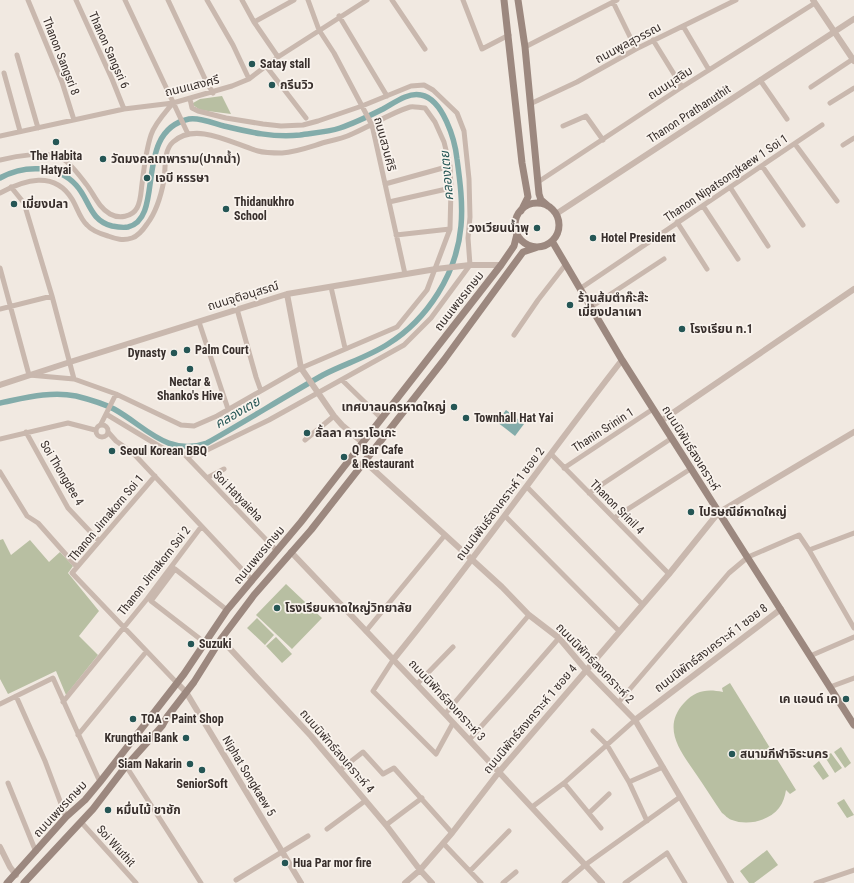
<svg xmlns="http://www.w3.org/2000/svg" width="854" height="883" viewBox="0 0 854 883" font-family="'Roboto Condensed','Noto Sans Thai',sans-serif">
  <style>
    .green { fill: #b8bfa2 }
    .water { fill: #83acaa }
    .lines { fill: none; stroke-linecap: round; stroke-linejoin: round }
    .canal { stroke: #83acaa; stroke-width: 5.5 }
    .minor { stroke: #c9b8ae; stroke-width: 5 }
    .tertiary { stroke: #c9b8ae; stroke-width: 6 }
    .secondary { stroke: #9c887f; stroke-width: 7 }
    .poi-dot { fill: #255655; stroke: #f9f3ed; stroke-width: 1.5 }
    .labels { text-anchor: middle; stroke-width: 3.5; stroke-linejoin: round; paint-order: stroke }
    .street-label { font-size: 12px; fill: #382f2c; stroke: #f9f3ed }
    .poi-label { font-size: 12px; font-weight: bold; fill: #382f2c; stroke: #f9f3ed; text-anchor: start }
    .water-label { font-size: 13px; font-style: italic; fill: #255655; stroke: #f9f3ed }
  </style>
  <rect width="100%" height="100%" fill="#f1e9e1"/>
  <!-- green -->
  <path class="green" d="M222,96L231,114L200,110L193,105V103L200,99Z
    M3,539L11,555L30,540L49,562L60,552L73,566L68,573L99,611L79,636L98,655L66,695L56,671L8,694L0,679V540Z
    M286,584L322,618L292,649L256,615Z
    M257,618L274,635L265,645L247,628Z
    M276,637L292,654L282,663L266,646Z
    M730,683L796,790L790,794L786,790C785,796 783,803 779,808C769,821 747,826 732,820C728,819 725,815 722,813C713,800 705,787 696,774C681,752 661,728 684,703C696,690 707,689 723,692L722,688Z
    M841,747L851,763L845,768L834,752Z
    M831,753L842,768L835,773L825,757Z
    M819,761L829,776L823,780L813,766Z
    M844,799L854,815L847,818L837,803Z
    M767,850L778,865L754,883H749L740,871Z"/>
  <!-- water -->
  <path class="water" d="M506,410L524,424L515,436L497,422Z"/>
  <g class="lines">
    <!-- canal -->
    <path class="canal" d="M0,178C23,165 57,164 76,185C90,200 89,220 112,226C117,227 123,228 128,227C166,218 132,131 189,119C199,117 213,123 224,126C249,132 274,138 300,135C313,133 328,132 340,128C355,123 369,116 383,109C394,103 408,92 421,95C443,99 455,140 457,159C460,181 463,204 461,226C457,273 428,319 388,344C368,357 344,364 323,375C284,397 246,421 207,443C167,457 145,426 114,409C102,403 88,399 76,396C50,391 25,398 0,403"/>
    <!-- minor -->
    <path class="minor" d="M28,0L62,82L74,120
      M76,0L112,79L124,109
      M125,0L188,134
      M168,0L207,83L213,93
      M207,0L233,45L249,79
      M242,0L254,22L278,57
      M308,0L319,30L334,53L372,125L405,274
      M392,0L425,49
      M463,0L482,49L509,35
      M613,2L636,49
      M339,16L387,96
      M254,22L294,0
      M683,26L709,70
      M653,40L682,87
      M525,47L617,0
      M17,55L38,128
      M266,66L306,118
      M4,73L20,131
      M760,80L787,119
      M811,87L853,59
      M830,103L854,88
      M530,104L577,82L636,49L736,0
      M563,126L586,116L603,140
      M0,136L124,109L173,103L232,86L249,79L278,57L367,0
      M795,144L837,201
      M843,145L854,138
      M0,160C15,156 49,150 63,159C71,164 80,176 86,184C94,194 98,207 110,214C119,219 132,217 137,208C141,201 141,191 142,184C144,168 146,150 151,135C155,123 165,113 173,103
      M762,166L803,225
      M538,182L682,87L815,3
      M385,184L450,166
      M11,187L24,203L52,296L74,379
      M730,187L768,246
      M0,193C24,180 54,170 72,199C77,207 80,219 87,225C92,231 101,234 108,236C116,239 123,241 132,238C138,236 143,230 147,224C157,211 161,196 164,180C166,168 163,151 173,142C196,121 233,144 258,151C265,153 275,153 282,153C297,152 312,146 326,142C335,140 344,138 352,134C371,126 390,113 410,107C414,106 420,108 425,108L435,122L444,142L450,166L451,188L450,229L427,290L397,327L301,368L217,416L194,426L181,425L116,394L74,379L29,375L0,268
      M389,202L451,188
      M703,206L738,259
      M677,222L707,269
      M396,235L450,229
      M331,287L345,348
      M581,288L822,125
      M591,307L664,259
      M0,309L52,296
      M237,309L256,377L261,391
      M199,322L228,409
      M514,335L538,300L566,264
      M342,380L382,419
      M106,414L159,446L170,452L191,455L205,451L269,420L404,345L431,318L470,265L468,238L470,217L469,179L464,131L457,113L433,90L424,85L411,86L362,106L318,121L303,125L281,126L263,124L226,118L198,111L192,108L190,99
      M101,424L116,394
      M96 431a6 6 0 1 1 12 0a6 6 0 1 1-12 0Z
      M26,432L68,508L99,541
      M108,432L116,441L133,453L252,580
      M0,439L68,423L95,430
      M305,440L334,416
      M551,454L669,574
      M185,455L277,551
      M564,468L653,409
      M0,472L27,516L38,523L77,567
      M155,476L72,573L177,683
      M207,478L224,469
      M527,487L642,604
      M589,493L672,438
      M505,516L619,631
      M614,518L692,468
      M854,533L809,550L854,628
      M366,631L445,535
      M204,642L151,601L175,569L227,610
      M810,656L854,637
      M393,660L373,691L436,754L453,723
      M417,684L453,647
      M830,687L854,678
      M16,696L45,761L66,817
      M63,702L147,599L201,527
      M618,703L729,573L748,557L799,535L809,550
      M0,704L53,678L100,782
      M445,714L529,615
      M593,731L607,745L629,782L647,821
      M78,735L146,652
      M469,740L512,692L559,638
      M126,766L201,883
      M340,770L363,752L383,774L394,768L452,833
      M629,782L663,767
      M8,783L36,852
      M564,783L601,828
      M532,807L564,783L635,720
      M589,813L609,794
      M81,822L136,883
      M386,825L422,798
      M327,829L365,801
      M443,843L481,883
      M470,871L509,831
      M236,880L308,836
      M503,883L516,872
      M564,883L585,865L680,797
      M625,883L667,853L685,883
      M816,883L854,870"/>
    <!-- tertiary -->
    <path class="tertiary" d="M813,0L854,61
      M556,214L854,19
      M287,294L301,368L334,416L342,425L363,443
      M0,385L70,362L287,294L436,269L470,265H501
      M661,421L854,289
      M364,461L502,587L529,615L559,638L586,670L635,720L731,883
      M291,552L445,714L602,883
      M221,639L311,736L386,825L420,870L432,883
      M393,660C473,562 545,459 622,360
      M177,683L186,692L301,883
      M635,720L781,609
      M0,847L10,867L16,875
      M405,883L420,870L452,833L499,772L669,574L718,513L854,432"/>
    <!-- secondary -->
    <path class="secondary" d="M504,0L522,163L528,197L521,211
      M518,0L525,47L539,194L541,200L548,206
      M515 225a22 22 0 1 1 44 0a22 22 0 1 1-44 0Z
      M552,241L622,360L854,725
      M7,883L66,817L85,800L100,782L184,674L227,610L301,522L501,265L514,246L517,234
      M24,883L93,809L126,766L162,726L167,717L194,682L221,639L254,595L311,530L444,360L523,252L538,247"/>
  </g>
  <!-- markers -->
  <g class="poi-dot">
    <circle cx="252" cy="64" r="4"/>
    <circle cx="272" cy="85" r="4"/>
    <circle cx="56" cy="142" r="4"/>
    <circle cx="103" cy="159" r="4"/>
    <circle cx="147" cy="178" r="4"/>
    <circle cx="14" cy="204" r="4"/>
    <circle cx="226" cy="209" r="4"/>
    <circle cx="537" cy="228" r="4"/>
    <circle cx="593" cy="238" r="4"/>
    <circle cx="570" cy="305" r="4"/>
    <circle cx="682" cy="329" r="4"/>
    <circle cx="187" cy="350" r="4"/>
    <circle cx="174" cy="353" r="4"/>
    <circle cx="190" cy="369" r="4"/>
    <circle cx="454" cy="407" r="4"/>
    <circle cx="466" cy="418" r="4"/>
    <circle cx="307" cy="433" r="4"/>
    <circle cx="112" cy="451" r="4"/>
    <circle cx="344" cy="457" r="4"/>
    <circle cx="691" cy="512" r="4"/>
    <circle cx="277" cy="608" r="4"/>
    <circle cx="191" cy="644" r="4"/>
    <circle cx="846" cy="699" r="4"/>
    <circle cx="133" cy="719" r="4"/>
    <circle cx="186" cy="738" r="4"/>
    <circle cx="732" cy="754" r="4"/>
    <circle cx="190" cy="764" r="4"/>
    <circle cx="202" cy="770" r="4"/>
    <circle cx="108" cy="810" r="4"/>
    <circle cx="285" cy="863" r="4"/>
  </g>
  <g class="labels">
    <!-- street labels -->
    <g class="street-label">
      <text transform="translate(628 43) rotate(-28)" y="4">ถนนพูลสุวรรณ</text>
      <text transform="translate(109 50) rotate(66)" y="4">Thanon Sangsri 6</text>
      <text transform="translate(61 56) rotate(69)" y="4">Thanon Sangsri 8</text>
      <text transform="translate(670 83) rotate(-33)" y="4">ถนนมุสลิม</text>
      <text transform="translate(192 86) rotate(-14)" y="4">ถนนเเสงศรี</text>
      <text transform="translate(689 114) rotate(-33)" y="4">Thanon Prathanuthit</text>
      <text transform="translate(385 144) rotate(75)" y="4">ถนนสวนศิริ</text>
      <text transform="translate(726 178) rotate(-34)" y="4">Thanon Nipatsongkaew 1 Soi 1</text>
      <text transform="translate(243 296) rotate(-17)" y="4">ถนนจุติอนุสรณ์</text>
      <text transform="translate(459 301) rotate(-52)" y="4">ถนนเพชรเกษม</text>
      <text transform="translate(603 430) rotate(-33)" y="4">Thanin Srinin 1</text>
      <text transform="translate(691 448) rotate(58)" y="4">ถนนนิพันธ์สงเคราะห์</text>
      <text transform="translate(62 473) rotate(59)" y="4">Soi Thongdee 4</text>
      <text transform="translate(238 496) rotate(46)" y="4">Soi Hatyaieha</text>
      <text transform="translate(500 504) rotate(-53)" y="4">ถนนนิพันธ์สงเคราะห์ 1 ซอย 2</text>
      <text transform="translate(617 507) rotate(45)" y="4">Thanon Srinil 4</text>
      <text transform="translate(106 518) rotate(-50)" y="4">Thanon Jirnakorn Soi 1</text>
      <text transform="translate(259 555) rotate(-50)" y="4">ถนนเพชรเกษม</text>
      <text transform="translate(154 571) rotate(-52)" y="4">Thanon Jirnakorn Soi 2</text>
      <text transform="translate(711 648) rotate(-37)" y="4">ถนนนิพัทธ์สงเคราะห์ 1 ซอย 8</text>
      <text transform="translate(595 663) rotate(46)" y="4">ถนนนิพัทธ์สงเคราะห์ 2</text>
      <text transform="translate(447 700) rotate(47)" y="4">ถนนนิพัทธ์สงเคราะห์ 3</text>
      <text transform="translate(530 719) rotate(-50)" y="4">ถนนนิพัทธ์สงเคราะห์ 1 ซอย 4</text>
      <text transform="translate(337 751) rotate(49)" y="4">ถนนนิพัทธ์สงเคราะห์ 4</text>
      <text transform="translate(249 776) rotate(59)" y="4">Niphat Songkaew 5</text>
      <text transform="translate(60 809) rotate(-47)" y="4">ถนนเพชรเกษม</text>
      <text transform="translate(116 846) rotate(48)" y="4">Soi Wiuthit</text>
    </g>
    <!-- poi labels -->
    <g class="poi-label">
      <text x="260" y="68">Satay stall</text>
      <text x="280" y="89">กรีนวิว</text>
      <text x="56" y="160" text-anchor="middle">The Habita<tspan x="56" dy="14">Hatyai</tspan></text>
      <text x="111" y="163">วัดมงคลเทพาราม(ปากน้ำ)</text>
      <text x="155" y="182">เจบี หรรษา</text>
      <text x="234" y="206">Thidanukhro<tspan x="234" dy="14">School</tspan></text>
      <text x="22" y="208">เมี่ยงปลา</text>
      <text x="529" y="232" text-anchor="end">วงเวียนน้ำพุ</text>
      <text x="601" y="242">Hotel President</text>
      <text x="578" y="302">ร้านส้มตำก๊ะส๊ะ<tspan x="578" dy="14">เมี่ยงปลาเผา</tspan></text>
      <text x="690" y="333">โรงเรียน ท.1</text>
      <text x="195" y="354">Palm Court</text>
      <text x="166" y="357" text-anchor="end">Dynasty</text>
      <text x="190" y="386" text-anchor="middle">Nectar &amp;<tspan x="190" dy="14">Shanko's Hive</tspan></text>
      <text x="446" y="411" text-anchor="end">เทศบาลนครหาดใหญ่</text>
      <text x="474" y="422">Townhall Hat Yai</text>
      <text x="315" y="437">ลั้ลลา คาราโอเกะ</text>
      <text x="352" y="454">Q Bar Cafe<tspan x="352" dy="14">&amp; Restaurant</tspan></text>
      <text x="120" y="455">Seoul Korean BBQ</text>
      <text x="699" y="516">ไปรษณีย์หาดใหญ่</text>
      <text x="285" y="612">โรงเรียนหาดใหญ่วิทยาลัย</text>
      <text x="199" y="648">Suzuki</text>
      <text x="838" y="703" text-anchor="end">เค แอนด์ เค</text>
      <text x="141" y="723">TOA - Paint Shop</text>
      <text x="178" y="742" text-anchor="end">Krungthai Bank</text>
      <text x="740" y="758">สนามกีฬาจิระนคร</text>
      <text x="182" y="768" text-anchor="end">Siam Nakarin</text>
      <text x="202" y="788" text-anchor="middle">SeniorSoft</text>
      <text x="116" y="814">หมื่นไม้ ชาชัก</text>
      <text x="293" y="867">Hua Par mor fire</text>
    </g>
    <!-- water labels -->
    <g class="water-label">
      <text transform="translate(446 176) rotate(-95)" y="5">คลองเตย</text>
      <text transform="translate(237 412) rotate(-30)" y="5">คลองเตย</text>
    </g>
  </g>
</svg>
